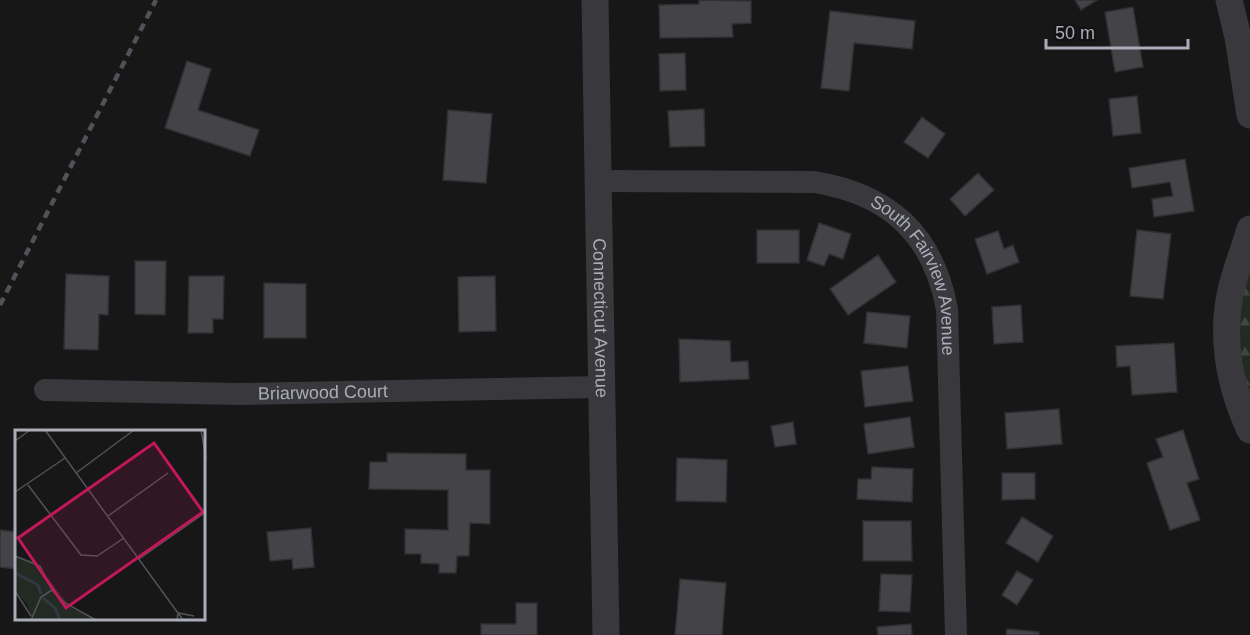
<svg xmlns="http://www.w3.org/2000/svg" width="1250" height="635" viewBox="0 0 1250 635" font-family="Arial,sans-serif">
  <style>
    .forest { fill: url(#forest-firs) }
    .building { fill: #444448; stroke: #313134; stroke-width: 1.5 }
    .lines { fill: none; stroke-linecap: round; stroke-linejoin: round }
    .minor { stroke: #38383d; stroke-width: 22 }
    .tertiary { stroke: #38383d; stroke-width: 27 }
    .rail { stroke: #515258; stroke-width: 4.5; stroke-dasharray: 8 6; stroke-linecap: butt }
    .labels { text-anchor: middle; stroke-width: 6; stroke-linejoin: round; paint-order: stroke }
    .street-label { font-size: 18px; fill: #aaadb7; stroke: #121213 }
    .inset-river { fill: none; stroke: #313840; stroke-width: 3 }
    .inset-road { fill: none; stroke: #525358; stroke-width: 1.5 }
    .view { fill: #c2185b; fill-opacity: 0.15; stroke: #c2185b; stroke-width: 3 }
    .inset-edge { fill: none; stroke: #aaadb7; stroke-width: 3 }
  </style>
  <defs>
    <pattern id="forest-firs" width="22" height="20" patternUnits="userSpaceOnUse" patternTransform="scale(1.5)"><rect width="22" height="20" fill="#232a24"/><path d="M5 1l3.5 6h-7zM16 11l3.5 6h-7z" fill="#404642"/></pattern>
  </defs>
  <rect width="100%" height="100%" fill="#171718"/>
  <!-- forest -->
  <path class="forest" d="M1250,229V430L1230,371Z"/>
  <!-- building -->
  <path class="building" d="M699,0L751,1V23L732,24L733,37L660,38L659,5L699,4Z
    M1075,0H1097L1081,10Z
    M1133,7L1143,67L1115,72L1105,12Z
    M830,11L915,21L912,49L854,43L849,91L821,88Z
    M685,53L686,90L660,91L659,54Z
    M187,61L211,69L198,110L259,130L250,156L165,128Z
    M1137,96L1141,133L1113,136L1109,99Z
    M704,109L705,146L670,147L668,111Z
    M448,110L492,114L486,183L443,180Z
    M922,117L945,134L928,158L904,142Z
    M1185,159L1194,211L1154,217L1152,199L1173,196L1170,182L1132,188L1129,168Z
    M978,173L994,190L965,216L950,199Z
    M819,223L851,234L843,259L829,254L824,266L807,260Z
    M757,230H799V263H757Z
    M1137,230L1171,234L1163,299L1130,296Z
    M998,231L1004,249L1013,245L1019,262L987,274L975,239Z
    M878,255L896,282L848,315L830,289Z
    M135,261H166L165,315L135,314Z
    M66,274L109,276L108,315L99,314L98,350L64,349Z
    M189,276H224L223,319H213V333H188Z
    M495,276L496,331L459,332L458,277Z
    M264,283L306,284V338H264Z
    M1021,305L1023,342L994,344L992,307Z
    M867,312L910,316L907,348L864,343Z
    M679,339L730,341L731,362L748,361L749,379L680,382Z
    M1174,343L1177,392L1132,395L1130,366L1117,367L1116,346Z
    M908,366L913,401L865,407L861,371Z
    M1059,409L1062,444L1007,449L1005,413Z
    M910,417L914,447L868,454L864,424Z
    M793,422L796,444L775,447L771,426Z
    M1183,430L1199,479L1187,483L1200,520L1170,530L1147,463L1163,457L1156,439Z
    M387,453L466,454V470H490V524L470,523L469,556H457L456,573H439V564L421,563V554H405V529L448,530V490L369,489L370,462H387Z
    M677,458L727,460L726,502L676,501Z
    M872,467L913,469L912,502L857,499L858,479H871Z
    M1002,473H1035V499L1002,500Z
    M1022,517L1053,536L1038,562L1006,543Z
    M863,521H911L912,561H863Z
    M311,528L314,567L293,569L292,559L270,561L267,532Z
    M0,530L16,532V569L0,567Z
    M1017,571L1033,580L1017,605L1002,595Z
    M881,574L912,575L910,612L879,611Z
    M680,579L726,583L722,635H675Z
    M516,603H537V635H481V624H516Z
    M911,624L912,635H878L877,627Z
    M1007,629L1039,632V635H1006Z"/>
  <g class="lines">
    <!-- minor -->
    <g class="minor">
      <path id="s1" d="M598,181L814,182C889,194 933,234 947,309L956,635"/>
      <path id="s2" d="M45,390L239,394L601,387"/>
    </g>
    <!-- tertiary -->
    <g class="tertiary">
      <path id="s3" d="M595,0L606,635"/>
      <path d="M1229,0L1238,37L1250,115"/>
      <path d="M1250,229C1244,251 1234,273 1230,295C1221,342 1230,387 1250,430"/>
    </g>
    <!-- rail -->
    <path class="rail" d="M0,305L156,0"/>
  </g>
  <g class="labels">
    <!-- street labels -->
    <g class="street-label">
      <text dy="6" stroke="none"><textPath href="#s1" startOffset="369">South Fairview Avenue</textPath></text>
      <text dy="6" stroke="none"><textPath href="#s3" startOffset="318">Connecticut Avenue</textPath></text>
      <text dy="6" stroke="none"><textPath href="#s2" startOffset="278">Briarwood Court</textPath></text>
    </g>
  </g>
  <!-- overview -->
  <g transform="translate(15 430)">
    <rect width="190" height="190" fill="#171718"/>
    <path d="M0,126L21,132L55,177L81,190H18L12,174L0,161Z" fill="#232a24"/>
    <path class="inset-river" d="M0,143L23,155L26,164M28,168L40,178L45,190"/>
    <path class="inset-road" d="M30,0L168,190M186,0L191,28M0,11L15,0M61,43L119,0M13,55L66,125L82,126L109,108M0,62L50,28M93,86L153,43M0,126L25,136L37,160L50,173L81,190M124,129L191,82M0,161L16,186M16,190L26,167L37,160M162,190L163,183L179,186"/>
    <path class="view" d="M139,13L188,82L51,178L3,108Z"/>
    <rect width="190" height="190" class="inset-edge"/>
  </g>
  <!-- scale -->
  <path d="M1046 39v9h142v-9" fill="none" stroke="#aaadb7" stroke-width="3"/>
  <text x="1055" y="39" font-size="18" fill="#aaadb7" stroke="#121213" stroke-width="4.5" paint-order="stroke">50 m</text>
</svg>
